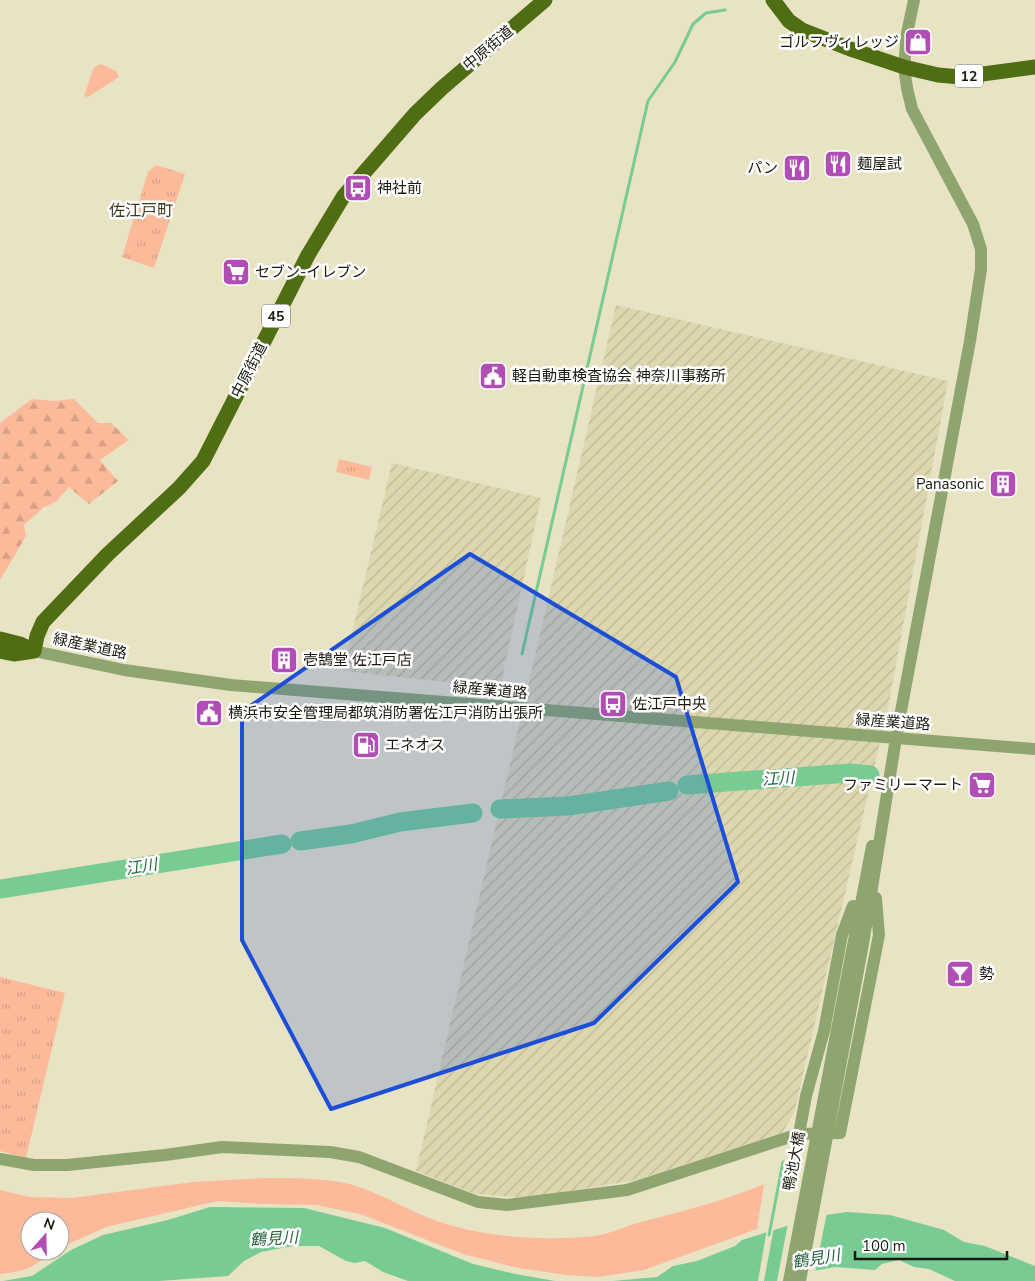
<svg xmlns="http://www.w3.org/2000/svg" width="1035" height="1281" viewBox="0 0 1035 1281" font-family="'Nunito Sans','Noto Sans JP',sans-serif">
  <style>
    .industrial { fill: url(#industrial-furrows) }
    .grass { fill: #fcba9b }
    .forest { fill: url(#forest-firs) }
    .park { fill: url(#park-tufts) }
    .water { fill: #77cb93 }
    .pier { fill: #e8e3c3 }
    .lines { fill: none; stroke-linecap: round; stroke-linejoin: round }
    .stream { stroke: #77cb93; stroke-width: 3 }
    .river { stroke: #77cb93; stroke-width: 19 }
    .minor { stroke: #8ea56f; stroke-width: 12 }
    .major { stroke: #4f6d12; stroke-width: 15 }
    .marked { fill: #1d4ed8; fill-opacity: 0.2; stroke: #1d4ed8; stroke-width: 4; stroke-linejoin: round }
    .labels { text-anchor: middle; stroke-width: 5; stroke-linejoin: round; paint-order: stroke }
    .shield { fill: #fff; stroke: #605f56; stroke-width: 1 }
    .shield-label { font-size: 14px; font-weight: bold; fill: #1c1a0e }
    .poi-label { font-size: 15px; fill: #1c1a0e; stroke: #fff; text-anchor: start }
    .street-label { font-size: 15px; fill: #1c1a0e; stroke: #fff }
    .neighbourhood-label { font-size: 16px; fill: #3d391e; stroke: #fff }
    .water-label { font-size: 16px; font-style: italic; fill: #28643f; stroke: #fff }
  </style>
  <defs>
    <pattern id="industrial-furrows" width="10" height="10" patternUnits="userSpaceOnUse" patternTransform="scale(1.25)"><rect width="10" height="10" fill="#ddd7b0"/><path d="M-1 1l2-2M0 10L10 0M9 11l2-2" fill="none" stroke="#bdb896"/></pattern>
    <pattern id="forest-firs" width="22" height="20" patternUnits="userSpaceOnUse" patternTransform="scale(1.25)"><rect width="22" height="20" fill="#fcba9b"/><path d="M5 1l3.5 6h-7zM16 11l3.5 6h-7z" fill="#d79f84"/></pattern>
    <pattern id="park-tufts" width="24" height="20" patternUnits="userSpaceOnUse" patternTransform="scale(1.25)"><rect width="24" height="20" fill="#fcba9b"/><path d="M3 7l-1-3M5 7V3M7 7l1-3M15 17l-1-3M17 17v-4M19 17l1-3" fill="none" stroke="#d79f84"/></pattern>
  </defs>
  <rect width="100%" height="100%" fill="#e8e3c3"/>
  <!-- industrial -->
  <path class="industrial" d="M616,305L948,381L888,708L794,1113L782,1133L636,1180L527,1198L475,1194L416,1171Z
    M392,463L541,498L500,688L343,671Z"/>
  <!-- grass -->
  <path class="grass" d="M101,64L116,71L119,77L88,97L84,96L94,67Z
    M266,1178C291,1178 329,1178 353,1185C383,1194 410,1212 440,1222C489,1238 543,1241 594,1236C607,1235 621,1228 634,1224C678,1212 722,1202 764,1184L757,1229L644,1270L599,1277L567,1275L518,1268L463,1254L363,1215L317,1205L260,1204L218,1201L106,1227L60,1248V1221H30V1251H55C46,1255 39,1263 31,1267C23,1271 10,1273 0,1274V1190L30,1197L72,1198L193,1182Z"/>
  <!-- forest -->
  <path class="forest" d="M32,399L54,401L74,399L98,423H111L129,440L100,460L118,481L89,504L69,487L56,502L44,507L24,525L26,536L0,580V423Z"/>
  <!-- park -->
  <path class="park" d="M156,165L185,174L154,268L122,257L148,172Z
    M339,459L372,467L369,480L336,472Z
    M0,977L65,993L26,1158L0,1151Z"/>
  <!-- water -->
  <path class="water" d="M210,1207L304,1208L385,1228L473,1264L515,1274L555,1281H408L383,1272L365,1261L355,1263L346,1261L319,1246H293L261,1252L244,1261L228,1276L159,1281H3L32,1276L71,1250L103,1235L168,1220Z
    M847,1212L890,1215L944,1230L964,1242L985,1246L1035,1266V1281H955L929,1269L914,1267L899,1260L882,1264L875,1270L835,1267L808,1272L778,1281H613L657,1277L673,1266L697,1261L735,1246L742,1240L819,1216Z"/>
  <!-- pier -->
  <path class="pier" d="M827,1212L815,1273L785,1281H777L788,1223Z
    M774,1227L764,1281H758L767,1229Z"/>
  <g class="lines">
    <!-- stream -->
    <path class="stream" d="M522,654L648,101L675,62L693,24L706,13L725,10
      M769,1235L783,1162"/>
    <!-- river -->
    <path class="river" d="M687,785L850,773L870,775
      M500,809L568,806L669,791
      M300,841L351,834L400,822L473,813
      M0,889L282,844"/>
    <!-- minor -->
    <path class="minor" d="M34,651L124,670L231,685L1035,749
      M799,1134L806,1096L824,1031L842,935L853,906
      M0,1159L34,1165H67L165,1155L222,1147L330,1152L359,1157L478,1202L507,1205L627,1190L799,1134L840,1133L879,935L876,898
      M789,1281L872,846
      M800,1281L863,944L896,738L970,341L981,269V249L973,224L912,109L907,88L904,67L907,33L914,0"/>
    <!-- major -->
    <path class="major" d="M773,0L789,21L802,30L853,50L904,67L938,75L960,77L1035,67
      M0,639L20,644L34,651
      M0,651L14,654L34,651
      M34,651L37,636L43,622L108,554L179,488L203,461L308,255L343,197L415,114L442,88L545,0"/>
  </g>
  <!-- marked area -->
  <path class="marked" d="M470,554L676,677L738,882L594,1023L331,1109L242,940V712Z"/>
  <!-- icons -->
  <defs>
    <g id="shop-square" transform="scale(1.4375)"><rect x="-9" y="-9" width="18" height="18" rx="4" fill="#b14eb5" stroke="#fff"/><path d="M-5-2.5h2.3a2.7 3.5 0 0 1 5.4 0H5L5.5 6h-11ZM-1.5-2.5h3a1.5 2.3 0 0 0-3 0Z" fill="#fff"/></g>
    <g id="restaurant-square" transform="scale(1.4375)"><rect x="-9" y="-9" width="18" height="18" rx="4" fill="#b14eb5" stroke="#fff"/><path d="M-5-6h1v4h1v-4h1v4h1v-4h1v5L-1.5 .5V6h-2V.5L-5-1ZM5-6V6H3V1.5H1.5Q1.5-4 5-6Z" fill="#fff"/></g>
    <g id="bus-square" transform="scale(1.4375)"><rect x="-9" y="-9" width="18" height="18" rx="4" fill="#b14eb5" stroke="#fff"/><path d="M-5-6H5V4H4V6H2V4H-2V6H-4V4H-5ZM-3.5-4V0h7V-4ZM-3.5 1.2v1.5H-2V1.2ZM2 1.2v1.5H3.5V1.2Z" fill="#fff"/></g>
    <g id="supermarket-square" transform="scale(1.4375)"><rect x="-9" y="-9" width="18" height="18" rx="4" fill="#b14eb5" stroke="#fff"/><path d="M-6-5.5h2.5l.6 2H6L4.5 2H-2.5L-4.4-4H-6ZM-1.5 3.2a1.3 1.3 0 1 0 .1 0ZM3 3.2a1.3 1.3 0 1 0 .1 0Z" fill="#fff"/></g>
    <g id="civic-square" transform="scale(1.4375)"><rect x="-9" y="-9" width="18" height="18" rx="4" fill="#b14eb5" stroke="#fff"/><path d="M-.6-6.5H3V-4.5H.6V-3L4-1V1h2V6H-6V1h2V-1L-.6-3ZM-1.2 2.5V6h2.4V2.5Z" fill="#fff"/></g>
    <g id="building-square" transform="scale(1.4375)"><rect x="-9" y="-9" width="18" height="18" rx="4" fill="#b14eb5" stroke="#fff"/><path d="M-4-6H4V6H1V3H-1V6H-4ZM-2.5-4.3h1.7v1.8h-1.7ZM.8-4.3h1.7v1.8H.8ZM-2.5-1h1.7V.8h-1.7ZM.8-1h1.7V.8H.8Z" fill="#fff"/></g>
    <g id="fuel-square" transform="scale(1.4375)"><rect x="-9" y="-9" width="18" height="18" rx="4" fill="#b14eb5" stroke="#fff"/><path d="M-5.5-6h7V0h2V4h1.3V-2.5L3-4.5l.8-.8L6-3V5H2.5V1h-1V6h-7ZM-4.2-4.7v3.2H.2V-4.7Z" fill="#fff"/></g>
    <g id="bar-square" transform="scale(1.4375)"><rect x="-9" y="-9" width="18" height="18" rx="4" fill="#b14eb5" stroke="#fff"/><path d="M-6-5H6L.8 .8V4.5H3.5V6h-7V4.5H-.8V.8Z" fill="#fff"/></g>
  </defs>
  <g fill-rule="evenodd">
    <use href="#shop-square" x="918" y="42"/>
    <use href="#restaurant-square" x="838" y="164"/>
    <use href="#restaurant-square" x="797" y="168"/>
    <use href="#bus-square" x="358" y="188"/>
    <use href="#supermarket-square" x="236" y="272"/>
    <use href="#civic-square" x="493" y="376"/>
    <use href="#building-square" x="1003" y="484"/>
    <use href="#building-square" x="284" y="660"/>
    <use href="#bus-square" x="613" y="704"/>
    <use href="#civic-square" x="209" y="713"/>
    <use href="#fuel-square" x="366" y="745"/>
    <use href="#supermarket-square" x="982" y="785"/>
    <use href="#bar-square" x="960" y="974"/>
  </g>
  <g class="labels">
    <!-- shield labels -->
    <g class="shield">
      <rect x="955" y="64.5" width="28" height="23" rx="4"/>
      <rect x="262" y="304.5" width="28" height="23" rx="4"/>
    </g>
    <g class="shield-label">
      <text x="969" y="81">12</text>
      <text x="276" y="321">45</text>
    </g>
    <!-- poi labels -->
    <g class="poi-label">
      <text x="899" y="47" text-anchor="end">ゴルフヴィレッジ</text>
      <text x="857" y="169">麺屋試</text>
      <text x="778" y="173" text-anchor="end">パン</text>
      <text x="377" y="193">神社前</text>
      <text x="255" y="277">セブン-イレブン</text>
      <text x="512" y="381">軽自動車検査協会 神奈川事務所</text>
      <text x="984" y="489" text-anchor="end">Panasonic</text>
      <text x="303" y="665">壱鵠堂 佐江戸店</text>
      <text x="632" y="709">佐江戸中央</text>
      <text x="228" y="718">横浜市安全管理局都筑消防署佐江戸消防出張所</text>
      <text x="385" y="750">エネオス</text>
      <text x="963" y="790" text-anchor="end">ファミリーマート</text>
      <text x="979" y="979">勢</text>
    </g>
    <!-- street labels -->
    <g class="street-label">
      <text transform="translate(488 48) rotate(-40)" y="5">中原街道</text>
      <text transform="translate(249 370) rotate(-63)" y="5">中原街道</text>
      <text transform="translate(90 646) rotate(12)" y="5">緑産業道路</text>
      <text transform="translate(490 690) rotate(5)" y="5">緑産業道路</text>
      <text transform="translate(893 722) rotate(4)" y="5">緑産業道路</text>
      <text transform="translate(794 1161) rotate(-79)" y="5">鴨池大橋</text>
    </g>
    <!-- neighbourhood labels -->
    <g class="neighbourhood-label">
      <text x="141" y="216">佐江戸町</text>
    </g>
    <!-- water labels -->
    <g class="water-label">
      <text transform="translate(778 778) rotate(-4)" y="6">江川</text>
      <text transform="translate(141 866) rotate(-9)" y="6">江川</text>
      <text transform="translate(274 1238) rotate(-3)" y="6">鶴見川</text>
      <text transform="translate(816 1258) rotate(-9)" y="6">鶴見川</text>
    </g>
  </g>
  <!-- north arrow -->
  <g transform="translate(45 1236) rotate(20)"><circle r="24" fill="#ffffff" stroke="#a4a39f"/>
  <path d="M0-4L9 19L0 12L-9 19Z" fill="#b14eb5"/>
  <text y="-8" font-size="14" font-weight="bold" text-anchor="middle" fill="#1c1a0e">N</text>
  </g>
  <!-- scale -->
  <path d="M855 1251v8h152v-8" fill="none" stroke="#1c1a0e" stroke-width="2.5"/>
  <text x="862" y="1251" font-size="15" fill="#1c1a0e" stroke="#ffffff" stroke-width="4" paint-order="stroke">100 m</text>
</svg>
